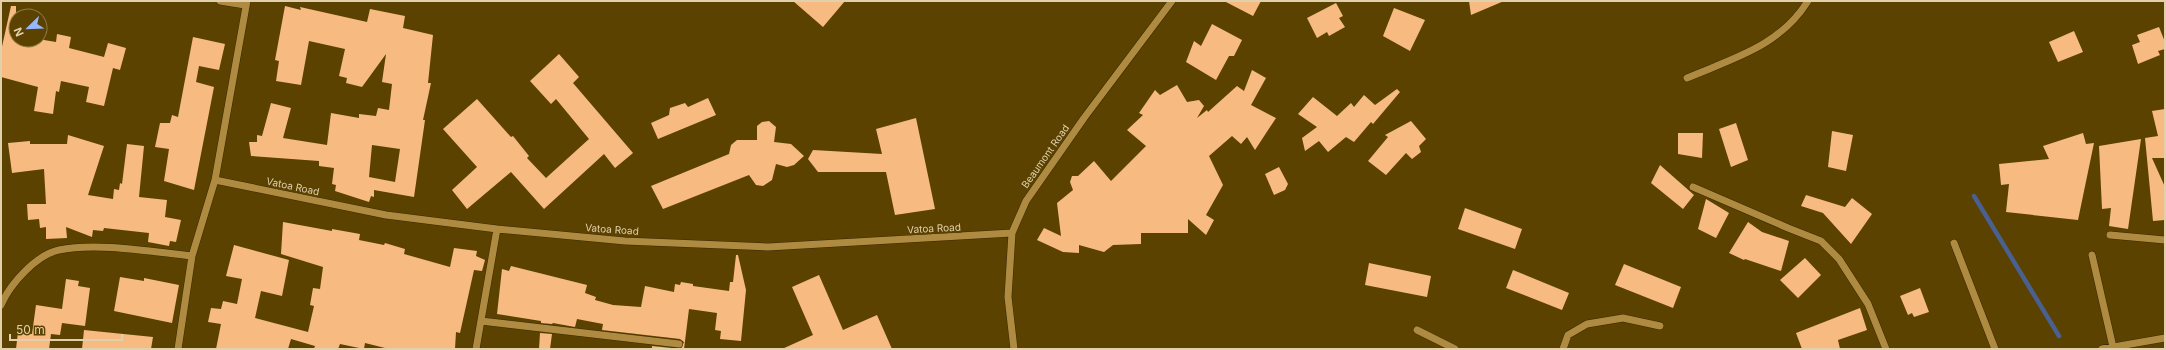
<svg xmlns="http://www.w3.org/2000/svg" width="2166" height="350" viewBox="0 0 2166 350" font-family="Inter,sans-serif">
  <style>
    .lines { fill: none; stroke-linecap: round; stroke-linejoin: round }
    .stream { stroke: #496090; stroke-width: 4.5 }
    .building { fill: #f7bb82; fill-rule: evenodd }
    .minor-casing { stroke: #3b2900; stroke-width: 8 }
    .minor { stroke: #ae8b41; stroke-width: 7 }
    .labels { text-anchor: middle; stroke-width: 4; stroke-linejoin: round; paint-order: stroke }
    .street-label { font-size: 10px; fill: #e2d0ad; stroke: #5b4200 }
  </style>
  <rect width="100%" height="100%" fill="#5b4200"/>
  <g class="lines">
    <!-- stream -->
    <path class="stream" d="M1974,196L2059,336"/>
  </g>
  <!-- building -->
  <path class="building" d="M793,1H845L823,27Z
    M1224,1H1261L1253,16Z
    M1469,1H1504L1471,15Z
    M1336,3L1343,16L1339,18L1345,27L1329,36L1327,32L1317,38L1307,18Z
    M11,6H16V40H44L56,42L57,34L71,37L69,48L104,57L108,43L126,48L120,70L113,68L104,106L86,102L89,87L61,81L59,92L56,91L53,114L34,111L38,87L1,77V51Z
    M285,6L301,10L300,7L367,22L370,9L405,16L403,28L433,35L428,83H431L423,120H425L414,197L374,190V197L371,196L369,202L335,191L336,185L332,184L334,168L319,166V161L251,156L249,142H257V135L262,136L271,103L291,108L283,138L327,145L331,113L359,118V114L376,116L378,108L389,110L392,84L382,82L386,54L362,87L346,83L347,78L339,76L345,49L309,41L301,85L276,81L279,61L275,60ZM372,145L400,149L395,182L369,177Z
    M1394,8L1425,20L1410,51L1383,36Z
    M1212,24L1242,40L1234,56H1229L1216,80L1186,62L1194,41L1201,46Z
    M2159,27L2165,42V49L2158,51L2160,55L2138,64L2132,45L2140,42L2137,35Z
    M2074,31L2083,52L2058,62L2049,42Z
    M193,37L225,44L219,70L199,66L196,82L214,87L194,190L164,181L169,149L155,147L160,123H170L172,115L178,117Z
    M559,54L579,77L573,83L633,153L615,168L604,154L544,209L511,172L467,209L452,190L477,167L443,129L477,99L511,137L513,136L529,156L527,158L546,178L589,139L556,99L551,104L530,81Z
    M1252,70L1266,78L1251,105L1276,118L1255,150L1247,137L1241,144L1232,136L1209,156L1223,185L1206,215L1214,220L1206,235L1188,219V233H1141V244L1113,245L1104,252L1079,245V253L1063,252L1037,240L1044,228L1061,236L1057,203L1073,190L1070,182L1072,176H1078L1094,161L1111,181L1146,146L1127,130L1143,115L1139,113L1155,90L1160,95L1177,85L1187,102L1199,100L1204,106L1197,118L1207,110L1208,112L1237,86L1244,91Z
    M1397,89L1400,92L1373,124L1371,122L1354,142L1346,137L1328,152L1319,141L1305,151L1302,138L1317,127L1298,114L1313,97L1337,116L1351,103L1354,107L1364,95L1375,105Z
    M708,98L716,115L658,139L651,123L669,115L670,108L685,103L688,107Z
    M2165,109V158H2152L2165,187V220L2153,221L2145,138L2158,136L2152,111Z
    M916,118L935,209L895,215L886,172H818L808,159L813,150L882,154L876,129Z
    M769,121L776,127L774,142L791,144L804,156L794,165L787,167L776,164L772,180L763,186L756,185L749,175L663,209L651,186L729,154L731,145L737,140H757V126L762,122Z
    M1411,121L1426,139L1419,146L1421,152L1412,159L1406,153L1386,175L1368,161L1388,137L1385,135Z
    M1736,123L1748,160L1731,167L1719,129Z
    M1832,131L1853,135L1846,171L1828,167Z
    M1678,133H1703L1702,158L1678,154Z
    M2083,133L2086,144L2094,143L2078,220L2006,212L2009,184L2001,185L1999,164L2049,159L2043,146Z
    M68,135L104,146L88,195L113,199L114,189L119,190L120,183L122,184L127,144L144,146L139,197L167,200L165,217L181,220L176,242L170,241L169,246L148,242L149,233L104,228L103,231L93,230L92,237L66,227L67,238L46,239V227L40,228L39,219L28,220L27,204H46L44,169L12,173L8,143L30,141V144H67Z
    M2141,139L2128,229L2109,226L2111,208L2102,209L2099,146Z
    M1660,165L1694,195L1683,209L1651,183Z
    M1279,167L1288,184L1285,190L1274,195L1265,174Z
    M1806,195L1845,207L1852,198L1872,214L1851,244L1823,213L1801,206Z
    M1706,199L1729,213L1716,238L1698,229Z
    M1465,208L1522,229L1515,249L1458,229Z
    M283,222L332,231V229L360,234L359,240L384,245L385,243L405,249L404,254L450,267L454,248L477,251L476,256L485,260L482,271L474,270L460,333L456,332L455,349H389L365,343L364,349L340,344L338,349H314L315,346L291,339L288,349H216L221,324L208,322L211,308L221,309L223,301L237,304L242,279L226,276L234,245L289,260L282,296L261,291L255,318L308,332L314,306L310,305L313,288L320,289L323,267L281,254Z
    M1748,222L1762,232L1789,241L1781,271L1745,259L1744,260L1729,253Z
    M736,255H738L746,290L741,341L720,339L721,331L715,330L717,313L689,309L684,349H652V346L681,349L684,342L680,339L602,330L603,324L577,319L575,327L553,323L552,324L541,323V321L497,314L502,269L509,271L511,266L587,285L585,293L596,297L595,300L613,305L641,307L645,286L674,292L675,284L680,285L681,282L693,284V286L729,291L730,282H733Z
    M1805,258L1821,275L1798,298L1780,280Z
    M1369,263L1431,276L1427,297L1365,285Z
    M1624,264L1681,287L1673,308L1615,285Z
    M1513,270L1569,293L1562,310L1506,288Z
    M819,275L843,330L877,315L892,349H782L813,335L792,287Z
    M120,277L144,281V278L179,285L172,323L114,311Z
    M66,279L79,281L78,286L90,288L85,326L62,323L60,335L51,334L49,349H16L18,332L32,334L36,305L62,309Z
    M1920,288L1929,312L1914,317L1912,313L1908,315L1900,296Z
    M1860,308L1867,330L1838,340L1840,349H1802L1796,333Z
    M84,330L153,337L151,349H82Z
    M540,333L552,334L550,349H539Z"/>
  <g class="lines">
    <!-- minor casing -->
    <g class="minor-casing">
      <path id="minor" d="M220,1L245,5
        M1687,78C1734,58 1780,46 1808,1
        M215,180L386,215L497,229L625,241L768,247L1012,233
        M1693,187L1788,228L1821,241L1839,259L1868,304L1886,349
        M2110,235L2165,240
        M1954,243L1995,349
        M2092,255L2113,347
        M1,305C10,284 36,255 59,250C97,242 153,252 192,256
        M481,321L679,344
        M1417,330L1455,349
        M178,349L192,256L215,180L247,1
        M476,349L497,229
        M1014,349L1008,297L1012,233L1026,201L1084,118L1172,1
        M1563,349L1568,335L1587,324L1623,318L1660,326
        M2102,349L2165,338"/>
    </g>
    <!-- minor -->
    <use href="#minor" class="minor"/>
  </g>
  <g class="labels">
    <!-- street labels -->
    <g class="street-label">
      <text transform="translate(1045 156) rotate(-55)" y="4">Beaumont Road</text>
      <text transform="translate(293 186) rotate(12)" y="4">Vatoa Road</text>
      <text transform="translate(934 228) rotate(-3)" y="4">Vatoa Road</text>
      <text transform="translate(612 229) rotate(4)" y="4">Vatoa Road</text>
    </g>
  </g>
  <!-- border -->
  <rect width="2166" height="350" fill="none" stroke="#e2d0ad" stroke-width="4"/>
  <!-- north arrow -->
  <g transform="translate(28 28) rotate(247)"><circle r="19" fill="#5b4200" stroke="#917b45"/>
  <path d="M0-3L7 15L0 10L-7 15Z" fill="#94b7fd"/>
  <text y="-6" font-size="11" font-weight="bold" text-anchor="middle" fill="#e2d0ad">N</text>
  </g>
  <!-- scale -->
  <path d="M10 334v6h112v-6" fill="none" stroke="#e2d0ad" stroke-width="2"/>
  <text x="16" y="334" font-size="12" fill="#e2d0ad" stroke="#5b4200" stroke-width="3" paint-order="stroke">50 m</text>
</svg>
